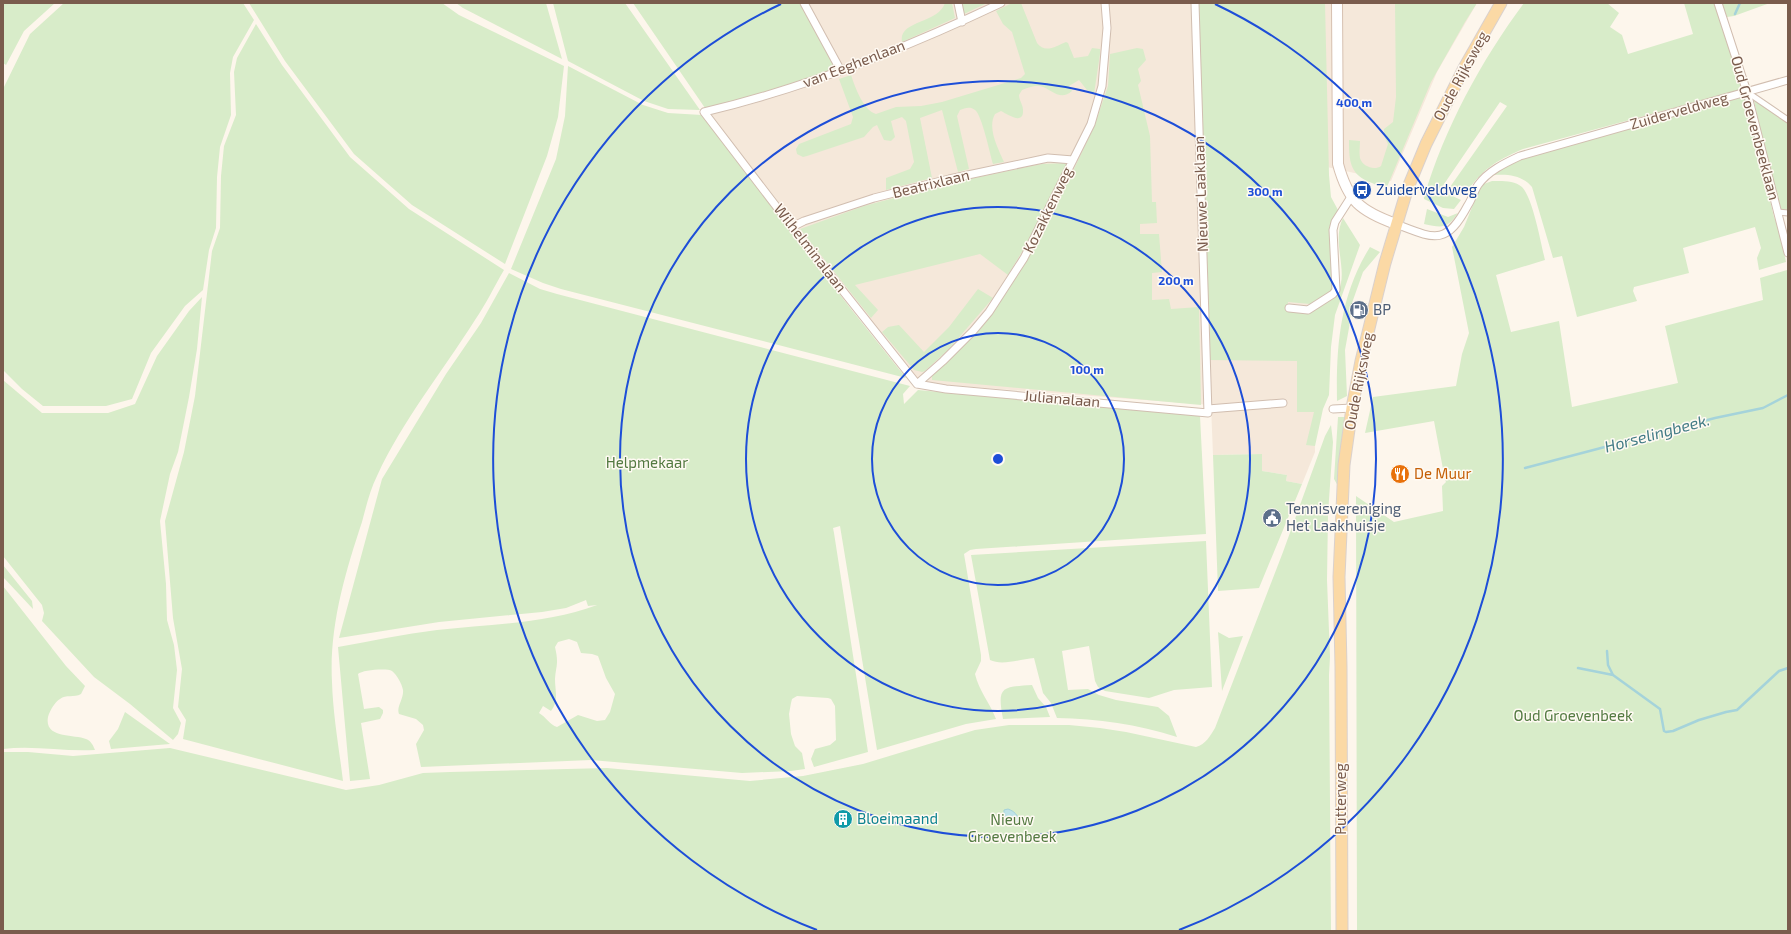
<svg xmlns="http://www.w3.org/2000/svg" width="1791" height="934" viewBox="0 0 1791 934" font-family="'Exo 2',sans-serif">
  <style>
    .residential { fill: #f5e8da }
    .green { fill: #d8ecc9; fill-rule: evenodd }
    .water { fill: #bfe3e8; stroke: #a5d3da }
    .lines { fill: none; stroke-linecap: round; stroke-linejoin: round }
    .stream { stroke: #a5d3da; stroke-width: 2.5 }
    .pedestrian-casing { stroke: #d1beb0; stroke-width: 7 }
    .minor-casing { stroke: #d1beb0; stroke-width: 9 }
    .secondary-casing { stroke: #d6c0b0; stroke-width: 12 }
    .primary-casing { stroke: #dad1cd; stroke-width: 13 }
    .pedestrian { stroke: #fff; stroke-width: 5 }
    .minor { stroke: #fff; stroke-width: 7 }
    .secondary { stroke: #fff; stroke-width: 10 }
    .primary { stroke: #fbd9a5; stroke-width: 11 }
    .ring { fill: none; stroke: #1d4ed8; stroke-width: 2 }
    .labels { text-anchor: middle; stroke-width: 3; stroke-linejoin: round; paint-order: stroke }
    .street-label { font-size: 15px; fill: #7a5c4d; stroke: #fffaf3 }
    .transit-label { font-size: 15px; fill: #164399; stroke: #fffaf3; text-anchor: start }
    .service-label { font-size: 15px; fill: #4e5e75; stroke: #fffaf3; text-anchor: start }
    .park-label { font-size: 15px; fill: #537a41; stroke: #fffaf3 }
    .food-label { font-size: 15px; fill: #c56008; stroke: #fffaf3; text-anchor: start }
    .culture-label { font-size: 15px; fill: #0d838f; stroke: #fffaf3; text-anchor: start }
    .water-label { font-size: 16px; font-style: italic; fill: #437c86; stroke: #fffaf3 }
    .centre { fill: #1d4ed8; stroke: #fffaf3; stroke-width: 2 }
    .ring-label { font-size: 12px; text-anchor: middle; font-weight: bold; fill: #1d4ed8; stroke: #fffaf3; stroke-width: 3; stroke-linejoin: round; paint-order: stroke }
  </style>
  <rect width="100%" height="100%" fill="#fdf6ec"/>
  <!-- residential -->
  <path class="residential" d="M808,3H1477L1437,72L1391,181L1327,167L1313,346L1315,452L1302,484L1286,481L1287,475L1262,471V454L1213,455L1211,405L920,383L795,225L710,114L752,104L845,72Z"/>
  <!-- green -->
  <path class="green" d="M3,3H55L24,31L6,65L3,63Z
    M64,3H243L254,20L233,57L230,73L231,115L220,147L217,177L216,228L209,250L203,290L185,306L151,353L132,399L106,406H43L22,389L3,370V89L30,34Z
    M249,3H442L459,15L564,66L558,117L547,156L505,264L412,205L354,154L285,61Z
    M456,3H546L562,59L463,8Z
    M553,3H625L700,110L668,109L644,101L568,61Z
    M633,3H801L837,69L750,98L705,108Z
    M945,3H952L955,18L902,42C898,20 938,24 945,3Z
    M962,3H987L964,14Z
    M1012,3H1021L1037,43C1045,54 1056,46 1066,42L1068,43L1074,58L1088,56L1092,48L1100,49V54L1094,94L1087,90L1079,80L1069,86L1072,91C1060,102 1052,89 1040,86C1034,85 1028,88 1022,90L1019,95C1019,100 1023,105 1023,110C1024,126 1007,114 1001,111L995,114C987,128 998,148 1004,162L993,164C990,154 982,115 975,110C970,106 965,108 960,110L957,116L969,169L958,172L942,110L920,118L932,178L886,190V178L910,169L914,162L906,121L902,117L891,121L895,137L891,141L884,140L877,125L873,127L864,137L807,156L803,157L797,154L796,149L799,144L851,124L853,117L839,79L851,75C855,87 863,110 876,114L896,107L921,106L942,102L1021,78L1025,74L1012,32L1003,24L996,11Z
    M1197,3H1325L1329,175L1331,197L1338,210L1332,221L1329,228L1333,287L1331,292L1310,304L1288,302V309L1312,311L1338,292C1349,271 1331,242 1343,218L1360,245L1335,315L1331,347L1329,395L1323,409L1315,446L1306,445L1314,412H1297V361L1208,360Z
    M1395,3H1477L1465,22L1431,82L1387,187C1382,188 1377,185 1372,183C1350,175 1349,162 1349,140L1360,141C1360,146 1359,153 1360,158C1362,166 1374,171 1381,166L1388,144L1384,136V129L1393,122L1396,97Z
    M1524,3H1607L1619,13L1610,27L1622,35L1628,54L1693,34L1684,3H1714L1743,89L1523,149C1494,162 1484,168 1465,194L1450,187L1507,106L1500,102L1440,190L1461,200L1454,209L1443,208L1424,199V197C1445,127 1481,61 1524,3Z
    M1722,3H1770L1734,16L1727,17Z
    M256,24L282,65L350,157L409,209L504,270C494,287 486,304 475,320C442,372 403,420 377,476C370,490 366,507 362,522C345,573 329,627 332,682C333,715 339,748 343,781L183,739L186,720L178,707L182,669L173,618L165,521L184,452L195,396L212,251L220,228L221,176L224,146L236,115L234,72L237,58Z
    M1137,48L1143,49L1146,60L1138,69L1141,81L1138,85L1150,136L1152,202H1156L1157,223L1140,224V234H1159L1162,272L1152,273V300L1169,299L1171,309L1199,307L1201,405L932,380V375L976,334L988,319L1007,292L1041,238L1094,127L1108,86L1110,54Z
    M568,66L643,105L668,113L702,115L851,309L906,378L561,289L543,283L511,269L556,159L565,116Z
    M1745,96L1774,217L1780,232L1786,262L1759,270L1757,258L1761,248L1755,227L1683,248L1689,273L1634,287L1633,291L1637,301L1577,317L1562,256L1553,258L1532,187C1522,175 1508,174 1494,175L1507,164L1524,156Z
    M1753,97L1788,122V210L1779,209Z
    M1067,163L1026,245L1008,275L980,254L855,285L878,310L871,318L800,229L864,206L950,183L1042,164Z
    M1492,181C1502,181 1514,180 1522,187C1533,198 1541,244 1545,260L1496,275L1511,332L1559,321L1572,407L1678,383L1665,326L1763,300L1760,278L1787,270L1788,931H1357L1356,496L1394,522L1443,511L1442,486L1446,482L1444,477L1450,475L1448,467L1443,469L1434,421L1365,433L1373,397L1456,386L1462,354L1469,333L1452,247L1464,227L1481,185Z
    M1427,209L1448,217L1458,213C1447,229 1442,228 1424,224Z
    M1370,247L1380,252L1363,272L1352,303L1349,328L1345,350L1347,396L1337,401C1336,345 1340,295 1370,247Z
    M509,273L540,289L557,294L910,386L903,394L904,404L918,390L1200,416L1206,534L976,549L970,550L964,554L981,655V661L975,674C979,691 990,703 996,719L966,724L877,750L840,526L833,528L834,533L868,752L814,767L811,759L815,749L830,745L836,740L835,706L831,699L828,698L797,696L792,699L791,703L789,714L791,734L795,746L802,753L805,769L791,771L742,773L591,760L421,767L416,744L424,730L423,725L416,719L399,714C396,707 404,699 403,690C402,684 397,675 392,671C387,668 362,670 358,674L364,709L379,707L383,710V713L380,719L361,723L370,779L350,781L338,647C371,641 404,634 437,630C491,624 546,624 597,605L588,606L586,600L566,608L542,612L439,622L339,638L382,479L446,374L481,323ZM569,639L577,642L581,653L592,654L598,656L606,678L615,694L610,712L605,720L597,721L578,715L557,727C550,725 546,717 539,713L543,706L551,711C559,701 555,691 555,679C556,665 559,664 555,647L558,642Z
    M978,289L993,298L949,349L925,371L922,372L914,370L882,332L888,327L899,325L924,352L949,327Z
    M202,297L197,349L189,397L178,452L170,474L160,521L166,584L167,620L174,645L177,670L173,708L181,723L178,734L173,740L130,704L94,677L42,621L44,613L42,605L3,556V380L42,413H108L135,404L157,356L189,311Z
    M1338,417H1345L1338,486L1334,479Z
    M1331,425L1333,442L1328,514L1327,580L1330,657L1329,675L1331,931H3V752H28L73,756L170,748L346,790L379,785L423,773L450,772L607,768L750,781L803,776L863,764L975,730L1009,725H1069L1100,728L1126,732L1196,747C1206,744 1210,736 1215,728L1283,552L1325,436Z
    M1262,454V471L1287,475L1286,481L1302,484L1259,588L1218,591L1213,455Z
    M1206,541L1212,687L1174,690L1149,698L1105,691L1098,687L1095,681L1089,646L1062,651L1068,690L1088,689L1099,695L1116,700L1158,707L1169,716L1177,737C1137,724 1098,719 1057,718L1051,703L1043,693L1034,658C1021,659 1002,666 990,660L971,555Z
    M3,565L32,601L33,609L3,577Z
    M3,586L66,666L85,686L81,694C74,698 66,694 60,699C55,702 50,710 48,717C44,739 74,734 86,739C91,741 93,745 95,750C65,752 34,745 3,749Z
    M1218,632L1229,638L1243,636L1222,691Z
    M1032,685L1038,698L1046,707L1050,717L1003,719C997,687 1001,687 1032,685Z
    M125,712L170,744L111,749L109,741L118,729Z"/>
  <!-- water -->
  <path class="water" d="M1008,809C1014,811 1018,815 1019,821L1014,825L1010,824L1004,816V810Z"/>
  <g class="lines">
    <!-- stream -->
    <path class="stream" d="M1735,14L1740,3
      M1525,468L1715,418L1763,408L1788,395
      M1607,651L1608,665L1613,675
      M1578,668L1613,675L1660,709L1664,731L1666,732L1673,731L1699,720L1726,712L1737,710L1779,671L1788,668"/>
    <!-- pedestrian casing -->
    <g class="pedestrian-casing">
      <path id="pedestrian" d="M1747,92L1788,120
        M1777,212L1788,213"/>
    </g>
    <!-- minor casing -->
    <g class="minor-casing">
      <path id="minor" d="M804,3L841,71
        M958,3L962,22
        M1718,3L1747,92L1788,253
        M1396,224C1435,239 1446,246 1468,205C1472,199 1474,191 1478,185C1488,171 1505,163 1520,156L1788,80
        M792,227L804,221L874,198L949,179L1048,158L1073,160
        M1289,308L1308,310L1333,294L1336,290L1333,230L1335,222L1351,197
        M917,384L946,389L1208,413L1195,3
        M917,384L792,227L704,112C806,88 906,48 1001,3
        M917,384L943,361L973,331L989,312L1024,258L1091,124L1102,86L1107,28L1105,3
        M1208,409L1283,403
        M1333,409L1352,408"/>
    </g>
    <!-- secondary casing -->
    <g class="secondary-casing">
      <path id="secondary" d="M1337,3L1338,164C1348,201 1360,211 1396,224"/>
    </g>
    <!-- primary casing -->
    <g class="primary-casing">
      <path id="primary" d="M1342,931L1341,667L1339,577L1344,465L1352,408L1361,361L1385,263L1407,190L1426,144L1464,68L1501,3"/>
    </g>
    <!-- pedestrian -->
    <use href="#pedestrian" class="pedestrian"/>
    <!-- minor -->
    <use href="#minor" class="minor"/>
    <!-- secondary -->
    <use href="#secondary" class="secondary"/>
    <!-- primary -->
    <use href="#primary" class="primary"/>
  </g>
  <!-- distance rings -->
  <g class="ring">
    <circle cx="998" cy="459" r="126"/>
    <circle cx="998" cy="459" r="252"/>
    <circle cx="998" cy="459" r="378"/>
    <path d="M817 930A504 504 0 0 1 781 4M1215 4A504 504 0 0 1 1179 930"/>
  </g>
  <!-- icons -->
  <defs>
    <g id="bus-disc" transform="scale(1)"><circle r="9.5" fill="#1a4fb4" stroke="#fffaf3"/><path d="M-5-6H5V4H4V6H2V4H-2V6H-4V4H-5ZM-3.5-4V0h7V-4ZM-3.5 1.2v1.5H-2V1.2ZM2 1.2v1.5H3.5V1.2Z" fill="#fff"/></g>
    <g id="fuel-disc" transform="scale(1)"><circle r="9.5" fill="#5c6f8a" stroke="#fffaf3"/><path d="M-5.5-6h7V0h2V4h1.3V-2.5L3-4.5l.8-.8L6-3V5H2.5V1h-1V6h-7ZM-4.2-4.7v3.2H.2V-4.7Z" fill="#fff"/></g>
    <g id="restaurant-disc" transform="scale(1)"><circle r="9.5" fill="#e8710a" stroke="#fffaf3"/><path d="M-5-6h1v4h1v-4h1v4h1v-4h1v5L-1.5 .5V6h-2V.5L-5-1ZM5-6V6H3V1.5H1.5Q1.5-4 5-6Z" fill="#fff"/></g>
    <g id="civic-disc" transform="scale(1)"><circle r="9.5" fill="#5c6f8a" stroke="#fffaf3"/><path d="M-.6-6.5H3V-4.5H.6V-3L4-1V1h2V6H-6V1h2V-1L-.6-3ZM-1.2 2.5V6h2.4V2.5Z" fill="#fff"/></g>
    <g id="building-disc" transform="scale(1)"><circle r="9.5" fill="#0f9aa8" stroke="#fffaf3"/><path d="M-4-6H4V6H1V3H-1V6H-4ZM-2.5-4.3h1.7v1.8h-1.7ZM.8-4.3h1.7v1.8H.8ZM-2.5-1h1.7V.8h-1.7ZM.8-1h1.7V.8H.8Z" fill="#fff"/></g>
  </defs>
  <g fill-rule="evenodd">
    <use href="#bus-disc" x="1362" y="190"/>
    <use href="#fuel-disc" x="1359" y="310"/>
    <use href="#restaurant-disc" x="1400" y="474"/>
    <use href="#civic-disc" x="1272" y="518"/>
    <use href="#building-disc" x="843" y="819"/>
  </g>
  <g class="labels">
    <!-- street labels -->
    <g class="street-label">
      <text transform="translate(854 64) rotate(-21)" y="5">van Eeghenlaan</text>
      <text transform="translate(1461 76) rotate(-62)" y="5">Oude Rijksweg</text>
      <text transform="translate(1679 111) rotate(-16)" y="5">Zuiderveldweg</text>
      <text transform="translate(1755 128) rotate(75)" y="5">Oud Groevenbeeklaan</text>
      <text transform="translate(931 184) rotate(-14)" y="5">Beatrixlaan</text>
      <text transform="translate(1201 194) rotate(-92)" y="5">Nieuwe Laaklaan</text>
      <text transform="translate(1048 210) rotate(-64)" y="5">Kozakkenweg</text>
      <text transform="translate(810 248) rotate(52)" y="5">Wilhelminalaan</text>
      <text transform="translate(1359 381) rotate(-79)" y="5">Oude Rijksweg</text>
      <text transform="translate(1062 399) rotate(5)" y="5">Julianalaan</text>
      <text transform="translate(1341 799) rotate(-90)" y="5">Putterweg</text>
    </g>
    <!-- transit labels -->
    <g class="transit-label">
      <text x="1376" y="195">Zuiderveldweg</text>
    </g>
    <!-- service labels -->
    <g class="service-label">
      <text x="1373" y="315">BP</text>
      <text x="1286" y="514">Tennisvereniging<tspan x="1286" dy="17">Het Laakhuisje</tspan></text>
    </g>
    <!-- park labels -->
    <g class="park-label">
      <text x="647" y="468">Helpmekaar</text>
      <text x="1573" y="721">Oud Groevenbeek</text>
      <text x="1012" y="825">Nieuw<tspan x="1012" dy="17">Groevenbeek</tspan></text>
    </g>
    <!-- food labels -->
    <g class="food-label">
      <text x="1414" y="479">De Muur</text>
    </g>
    <!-- culture labels -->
    <g class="culture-label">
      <text x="857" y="824">Bloeimaand</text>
    </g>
    <!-- water labels -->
    <g class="water-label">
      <text transform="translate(1657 433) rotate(-15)" y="6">Horselingbeek.</text>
    </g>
  </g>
  <circle cx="998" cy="459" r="6" class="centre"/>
  <g class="ring-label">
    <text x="1354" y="107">400 m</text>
    <text x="1265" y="196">300 m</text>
    <text x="1176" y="285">200 m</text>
    <text x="1087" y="374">100 m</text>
  </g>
  <!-- border -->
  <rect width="1791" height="934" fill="none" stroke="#7a5c4d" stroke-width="8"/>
</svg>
